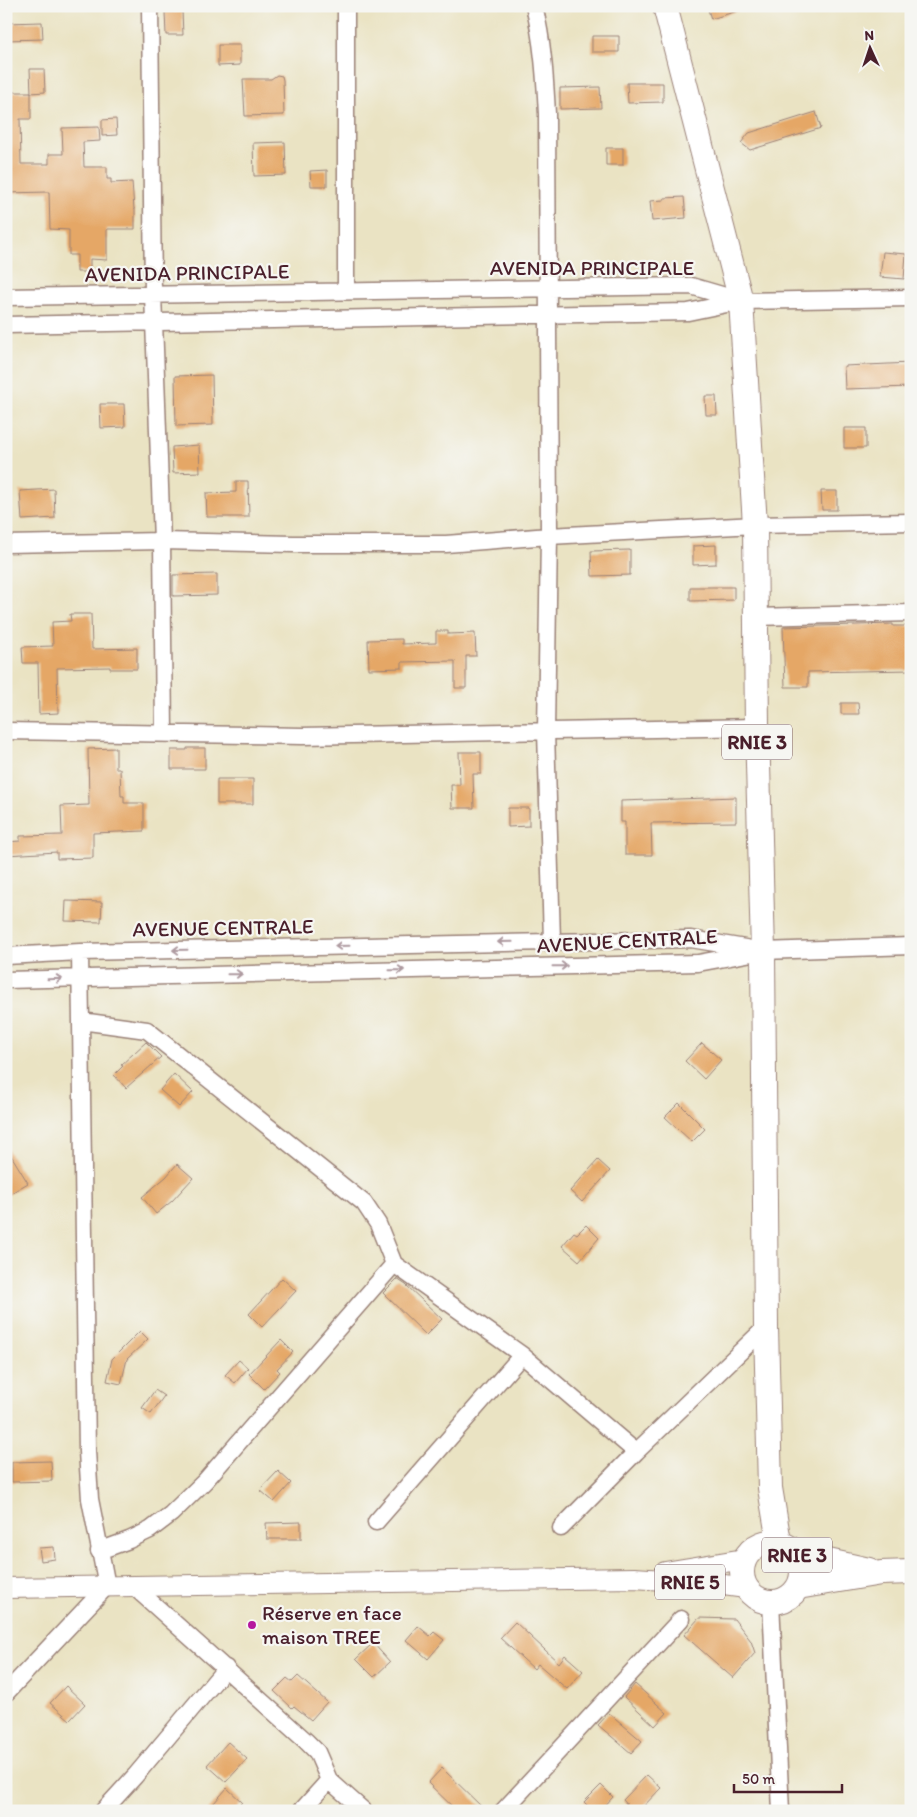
<svg xmlns="http://www.w3.org/2000/svg" width="917" height="1817" viewBox="0 0 917 1817" font-family="Itim,sans-serif">
  <style>
    .building { fill: #e5a766 }
    .lines { fill: none; stroke-linecap: round; stroke-linejoin: round }
    .minor-casing { stroke: #9a8177; stroke-width: 19 }
    .major-casing { stroke: #9a8177; stroke-width: 22 }
    .highway-casing { stroke: #9a8177; stroke-width: 26 }
    .minor { stroke: #fff; stroke-width: 16 }
    .major { stroke: #fff; stroke-width: 20 }
    .highway { stroke: #fff; stroke-width: 24 }
    .oneway { stroke: #ae9aa0 }
    .poi-dot { fill: #b5179e; stroke: #f6f6f2; stroke-width: 2 }
    .labels { text-anchor: middle; stroke-width: 4.5; stroke-linejoin: round; paint-order: stroke }
    .shield { fill: #f6f6f2; stroke: #7e6067; stroke-width: 1 }
    .shield-label { font-size: 20px; font-weight: bold; fill: #4a1f2b }
    .street-label { font-size: 21px; fill: #4a1f2b; stroke: #f6f6f2 }
    .poi-label { font-size: 21px; fill: #4a1f2b; stroke: #f6f6f2; text-anchor: start }
  </style>
  <rect width="100%" height="100%" fill="#f6f6f2"/>
  <filter id="ink" filterUnits="userSpaceOnUse"><feTurbulence type="fractalNoise" baseFrequency=".02" numOctaves="2"/><feDisplacementMap in="SourceGraphic" scale="10" xChannelSelector="R" yChannelSelector="G"/><feConvolveMatrix kernelMatrix="1 2 1 2 8 2 1 2 1" color-interpolation-filters="sRGB"/></filter>
  <filter id="wash" filterUnits="userSpaceOnUse"><feTurbulence type="fractalNoise" baseFrequency=".0096" numOctaves="4" result="noise"/><feDisplacementMap in="SourceGraphic" scale="20" xChannelSelector="R" yChannelSelector="G"/><feGaussianBlur stdDeviation="1.12" result="paint"/><feColorMatrix in="noise" values="0 0 0 0 0 0 0 0 0 0 0 0 0 0 0 0 0 1.4 0 .05"/><feComposite in="paint" operator="in"/></filter>
  <g filter="url(#wash)">
    <rect width="100%" height="100%" fill="#eae3c3"/>
    <g id="blocks">
      <!-- building -->
      <path class="building" d="M707,6H744V9L711,19Z
        M182,11L183,35H166L165,12Z
        M42,22L43,39L6,40V23Z
        M592,36H619V52H592Z
        M218,45H240V65L218,66Z
        M30,69H44L45,92L31,93Z
        M277,75L282,76L283,80L284,115L245,116L243,79H271Z
        M627,83H663V102L628,103Z
        M600,87L601,108L560,109V88Z
        M6,92H31V119H20L21,164H49V154H63L62,128L99,127L100,141L83,142L84,167H107V179H111V183L132,182L134,209H135V229H107V260L90,259V272H77V255H69V230L50,229L49,192L6,193Z
        M816,112L821,128L750,150L741,143L749,133Z
        M116,119L117,135L102,136V120Z
        M285,142L286,175L254,176L253,143Z
        M606,148H623V165H606Z
        M327,170V186H311L310,171Z
        M684,197L686,218L652,221L650,201L664,200V198Z
        M883,252L906,254L904,279L880,277Z
        M911,363V387L845,389L844,366Z
        M212,375L213,425L176,426L175,376Z
        M705,396H716L717,415H706Z
        M100,404H124L125,427L101,428Z
        M844,428H866V448H844Z
        M199,445L200,472L173,473L172,447Z
        M236,481H248L249,517H207L206,493L236,492Z
        M54,489L55,518L22,520L20,491Z
        M821,491H837V510H822Z
        M716,545V564L693,565V546Z
        M630,550V575L592,576L591,551Z
        M217,574V595L173,596V575Z
        M690,587H734V600L690,601Z
        M70,614H91L92,649L137,648V669H110V667L57,668L58,713L39,714L38,663H23L22,647L53,646L52,622L71,621Z
        M893,624V626H911V670L808,672V687H785L783,627Z
        M436,631H448V634L475,633L476,656H466V688H455V661L402,662V668L369,669L368,640L402,639V644L436,643Z
        M841,703H858L859,714H841Z
        M116,748V769H120L121,796H124V803H144V831L93,833V858L57,859V852L6,855V842L20,841V836L62,835L61,806L89,805L88,749Z
        M187,748H205V769H171V750H187Z
        M459,752H481V774H473L474,808H452L451,785H460Z
        M217,779H253V804H217Z
        M736,797V822L651,823L652,855H625V822H621V801Z
        M508,808H529V826L508,827Z
        M66,901L102,902L101,922L65,921Z
        M146,1042L161,1057L126,1088L114,1075L123,1066L121,1065Z
        M702,1043L721,1060L704,1079L685,1061Z
        M174,1074L193,1092L179,1107L160,1090Z
        M679,1103L705,1129L692,1142L665,1117Z
        M6,1147L28,1183L6,1196Z
        M598,1160L610,1171L582,1202L570,1191Z
        M177,1164L193,1178L172,1201L156,1214L142,1197L166,1177Z
        M586,1225L599,1238L579,1261L562,1246L574,1232L577,1234Z
        M282,1278L296,1291L262,1327L249,1314Z
        M397,1279L406,1285L442,1319L426,1335L383,1293Z
        M140,1331L148,1339L127,1359L121,1384L107,1381L112,1359Z
        M281,1340L293,1352L277,1369L280,1372L264,1389L249,1374Z
        M239,1360L248,1368L235,1383L225,1375Z
        M155,1390L164,1396L151,1414L142,1408Z
        M51,1461L52,1481L12,1482V1462Z
        M278,1471L291,1483L274,1502L260,1490Z
        M301,1522V1539H267L266,1523Z
        M54,1547L55,1559L41,1561L39,1548Z
        M699,1618L734,1619L751,1641L755,1653L733,1678L684,1635Z
        M515,1622L559,1663L565,1655L583,1671L567,1689L538,1664L534,1669L500,1638Z
        M418,1626L430,1636L434,1632L444,1640L428,1659L406,1640Z
        M373,1643L390,1662L374,1677L356,1659Z
        M298,1676L327,1702L311,1720L294,1706L292,1708L274,1691L287,1678L292,1682Z
        M635,1684L667,1713L655,1726L624,1697Z
        M66,1686L85,1704L70,1720L50,1703Z
        M609,1713L642,1741L631,1753L598,1725Z
        M228,1742L247,1759L226,1782L207,1765Z
        M442,1768L486,1811H457L428,1783Z
        M647,1775L661,1788L639,1811H633L623,1800Z
        M601,1785L613,1797L600,1811H593L584,1802Z
        M227,1788L242,1802L234,1811H207Z"/>
    </g>
  </g>
  <g filter="url(#ink)">
    <use href="#blocks" fill-opacity="0" stroke="#9a8177" stroke-width="1"/>
    <g class="lines">
      <!-- minor casing -->
      <g class="minor-casing">
        <path id="minor" d="M150,6L153,294L162,541L164,733
          M346,6V291
          M534,6C543,42 545,77 547,114L549,536L546,731L552,941
          M6,297L691,286L739,300
          M6,325L688,312L741,301L911,298
          M6,544L162,541L293,544H446L549,536L755,525L911,522
          M756,617L911,613
          M6,731L302,736L757,727
          M6,956L80,952L691,939L751,949
          M6,980L698,963L763,951L911,946
          M81,1021L147,1030L364,1203L378,1224L394,1264L522,1355L636,1452
          M376,1522L522,1355
          M561,1528L636,1452L766,1327
          M99,1551L129,1540L150,1530L171,1514L205,1481L394,1264
          M132,1585L306,1741L317,1752L329,1780L364,1811
          M771,1602L781,1811
          M6,1693L107,1586L90,1499L87,1451L80,952
          M103,1811L135,1776L226,1668
          M301,1811L329,1780
          M503,1811L681,1619"/>
      </g>
      <!-- major casing -->
      <g class="major-casing">
        <path id="major" d="M665,1572L744,1559
          M6,1588L634,1578L709,1583L746,1588"/>
      </g>
      <!-- highway casing -->
      <g class="highway-casing">
        <path id="highway" d="M665,6L741,301L755,525L757,727L763,951L766,1327L770,1488L779,1542
          M742 1572a30 30 0 1 1 60 0a30 30 0 1 1-60 0Z
          M796,1554L869,1570
          M798,1587L881,1573L911,1572"/>
      </g>
      <!-- minor -->
      <use href="#minor" class="minor"/>
      <!-- major -->
      <use href="#major" class="major"/>
      <!-- highway -->
      <use href="#highway" class="highway"/>
    </g>
    <!-- one-way arrows -->
    <defs><path id="oneway-shaft" d="M-6 0H5M1.5-3L5.5 0L1.5 3" fill="none" stroke-width="1.6" stroke-linecap="round" stroke-linejoin="round" transform="scale(1.25)"/></defs>
    <g class="oneway">
      <use href="#oneway-shaft" transform="translate(505 942) rotate(179)"/>
      <use href="#oneway-shaft" transform="translate(342 946) rotate(179)"/>
      <use href="#oneway-shaft" transform="translate(180 950) rotate(179)"/>
      <use href="#oneway-shaft" transform="translate(560 966) rotate(-1)"/>
      <use href="#oneway-shaft" transform="translate(397 970) rotate(-1)"/>
      <use href="#oneway-shaft" transform="translate(235 974) rotate(-1)"/>
      <use href="#oneway-shaft" transform="translate(55 979) rotate(-2)"/>
    </g>
  </g>
  <!-- markers -->
  <circle class="poi-dot" cx="252" cy="1625" r="5"/>
  <g class="labels">
    <!-- shield labels -->
    <g class="shield">
      <rect x="722" y="724.5" width="70" height="35" rx="4"/>
      <rect x="762" y="1537.5" width="70" height="35" rx="4"/>
      <rect x="655" y="1564.5" width="70" height="35" rx="4"/>
    </g>
    <g class="shield-label">
      <text x="757" y="749">RNIE 3</text>
      <text x="797" y="1562">RNIE 3</text>
      <text x="690" y="1589">RNIE 5</text>
    </g>
    <!-- street labels -->
    <g class="street-label">
      <text x="592" y="275">AVENIDA PRINCIPALE</text>
      <text transform="translate(187 273) rotate(-1)" y="7">AVENIDA PRINCIPALE</text>
      <text transform="translate(223 928) rotate(-1)" y="7">AVENUE CENTRALE</text>
      <text transform="translate(627 941) rotate(-3)" y="7">AVENUE CENTRALE</text>
    </g>
    <!-- poi labels -->
    <g class="poi-label">
      <text x="262" y="1620">Réserve en face<tspan x="262" dy="24">maison TREE</tspan></text>
    </g>
  </g>
  <!-- margin -->
  <rect width="917" height="1817" fill="none" stroke="#f6f6f2" stroke-width="25"/>
  <!-- north arrow -->
  <g transform="translate(870 48) rotate(357)" stroke="#f6f6f2" stroke-width="4" paint-order="stroke">
  <path d="M0-4L9 19L0 12L-9 19Z" fill="#4a1f2b"/>
  <text y="-8" font-size="14" font-weight="bold" text-anchor="middle" fill="#4a1f2b">N</text>
  </g>
  <!-- scale -->
  <path d="M734 1784v8h108v-8" fill="none" stroke="#4a1f2b" stroke-width="2.5"/>
  <text x="742" y="1784" font-size="15" fill="#4a1f2b" stroke="#f6f6f2" stroke-width="4" paint-order="stroke">50 m</text>
</svg>
